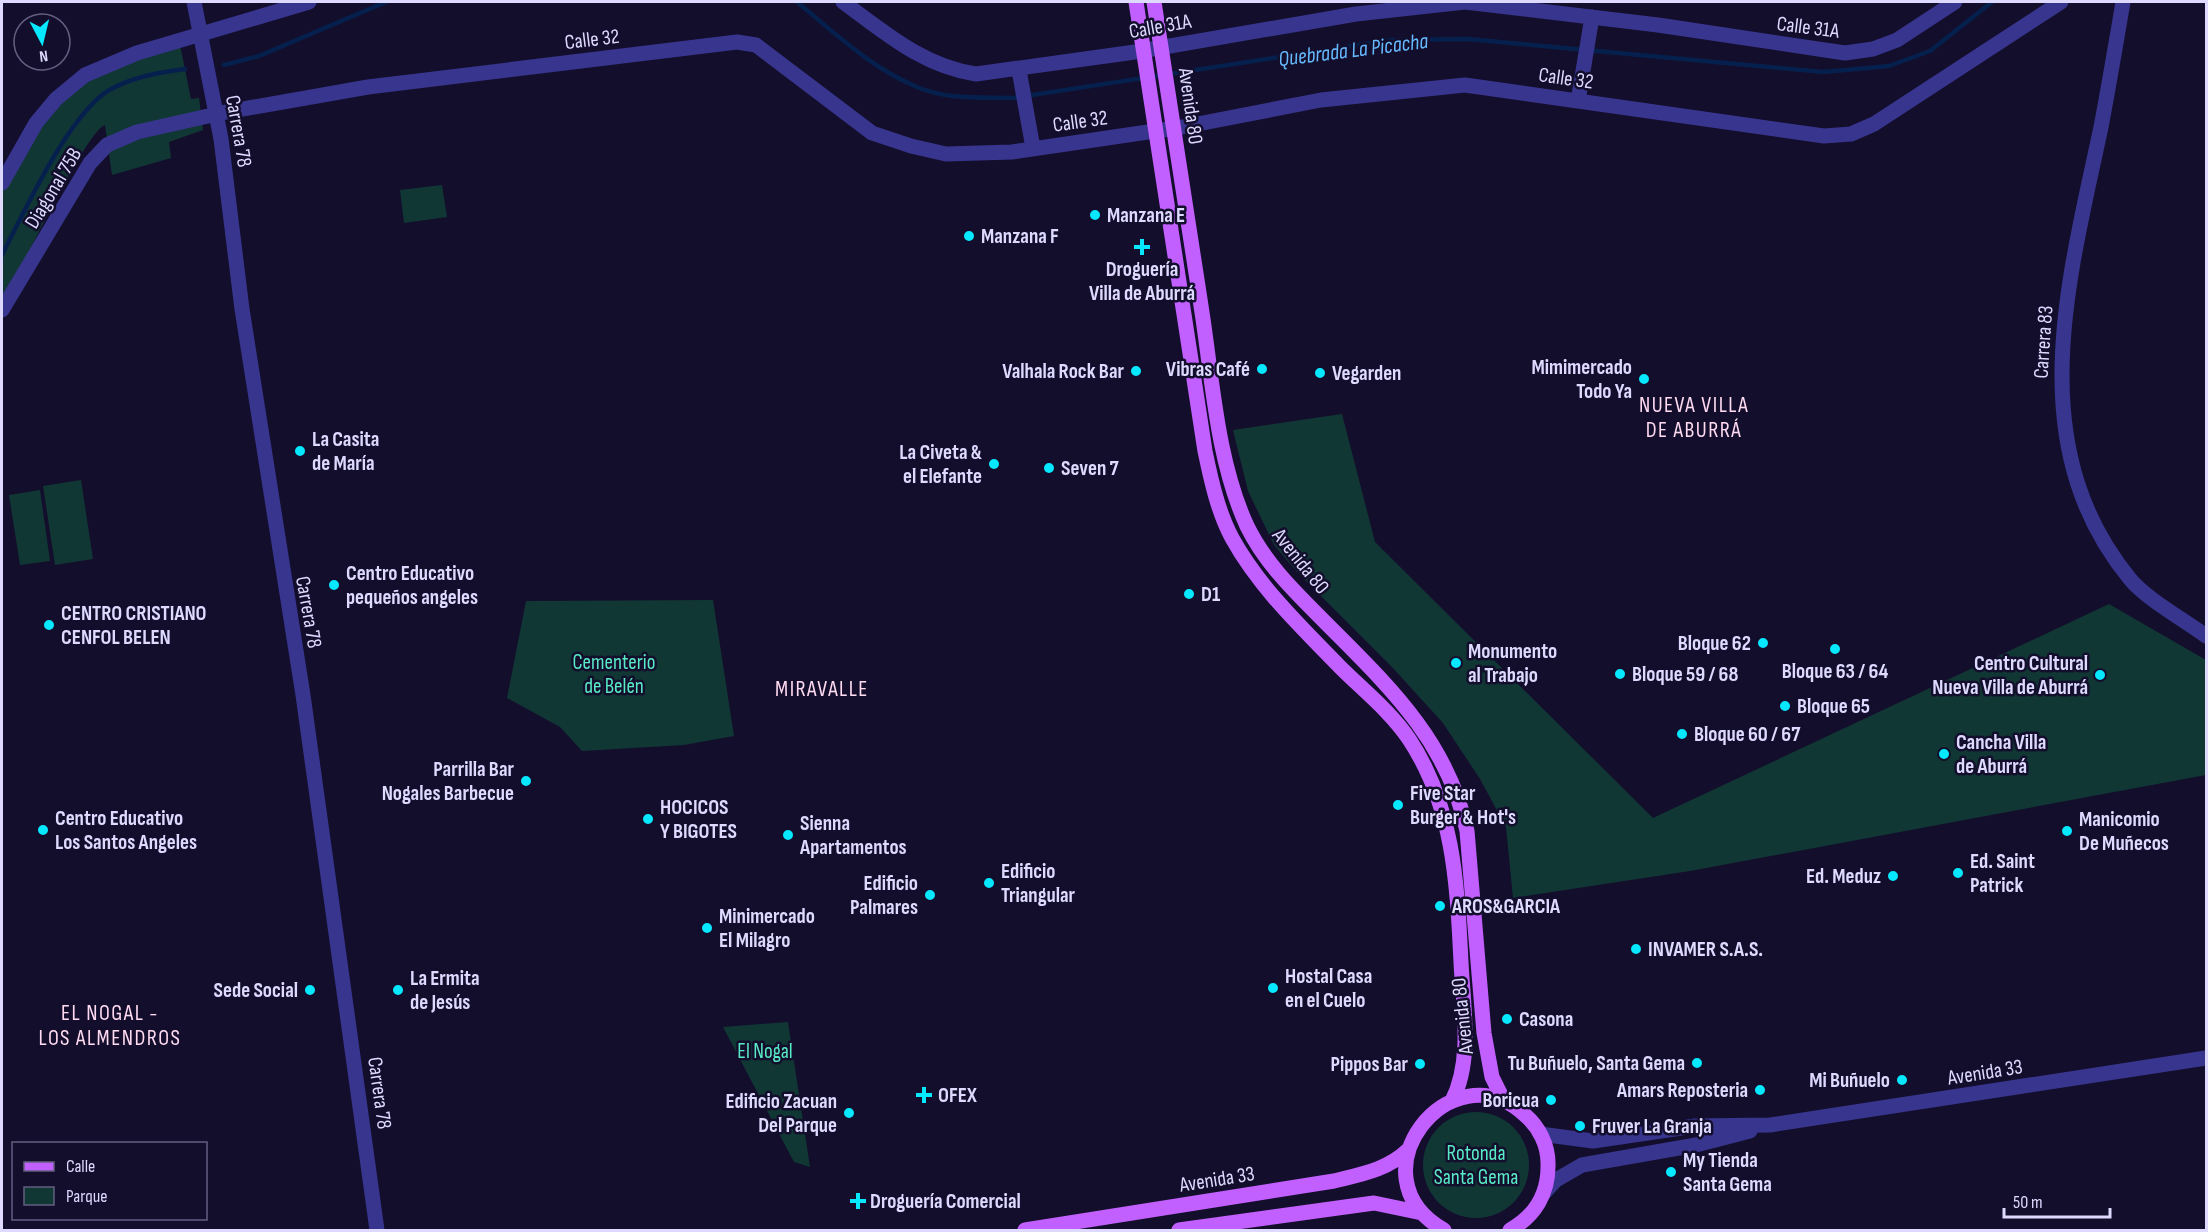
<svg xmlns="http://www.w3.org/2000/svg" width="2208" height="1232" viewBox="0 0 2208 1232" font-family="'Sofia Sans Condensed',sans-serif">
  <style>
    .green { fill: #113735 }
    .lines { fill: none; stroke-linecap: round; stroke-linejoin: round }
    .stream { stroke: #06204e; stroke-width: 4.5 }
    .tertiary { stroke: #38358f; stroke-width: 15 }
    .primary { stroke: #c260ff; stroke-width: 15 }
    .poi-dot { fill: #05e8ff; stroke: #130e2c; stroke-width: 2 }
    .labels { text-anchor: middle; stroke-width: 5; stroke-linejoin: round; paint-order: stroke }
    .street-label { font-size: 21px; fill: #ddd9ff; stroke: #130e2c }
    .poi-label { font-size: 21px; font-weight: bold; fill: #ddd9ff; stroke: #130e2c; text-anchor: start }
    .park-label { font-size: 21px; fill: #59ebc6; stroke: #130e2c }
    .water-label { font-size: 22px; font-style: italic; fill: #67baff; stroke: #130e2c }
    .neighbourhood-label { font-size: 22px; letter-spacing: 1.5px; fill: #ffdbf2; stroke: #130e2c }
  </style>
  <rect width="100%" height="100%" fill="#130e2c"/>
  <!-- green -->
  <path class="green" d="M179,40L191,99L199,98L203,130L169,142L171,158L112,175L105,125C85,132 16,279 2,308V185L37,124L86,76Z
    M442,185L447,217L404,223L400,190Z
    M1342,414L1375,542L1653,818L2109,604L2206,660V775L1690,871L1513,898L1506,827L1480,779L1443,723L1391,666L1297,572L1274,545L1248,491L1233,430Z
    M81,480L93,559L55,565L43,486Z
    M40,490L50,561L20,565L9,495Z
    M713,600L734,736L684,745L582,751L560,727L507,698L526,601Z
    M788,1022L810,1167L794,1162L723,1027Z
    M1423 1165a53 53 0 1 1 106 0a53 53 0 1 1-106 0Z"/>
  <g class="lines">
    <!-- stream -->
    <path class="stream" d="M797,2C835,33 871,68 917,87C947,100 982,97 1013,98L1391,40L1468,39L1823,72L1889,66L1930,51L1992,2
      M224,65L259,56L386,2
      M2,255C25,210 63,127 102,95C123,79 160,72 185,69"/>
    <!-- tertiary -->
    <path class="tertiary" d="M194,2L221,139L242,309L303,695L377,1230
      M843,2C884,32 924,67 976,74L1135,52L1356,14L1465,2L1658,25L1845,53L1873,49L1897,40L1955,2
      M2123,2C2116,43 2109,85 2101,127C2069,279 2020,445 2130,579C2145,598 2186,621 2206,636
      M1019,70L1033,148
      M1578,101L1592,17
      M2,183L36,123L56,99L85,75L137,53L309,2
      M2,310L90,163L107,145L137,132L226,112L368,87L737,42L756,45L872,133L911,146L946,154L1012,152L1182,127L1321,100L1465,85L1824,136L1851,134L1874,124L2061,2
      M1540,1134L1593,1141L1695,1126L1770,1125L2206,1058
      M1544,1193L1556,1180L1582,1165L1696,1145L1750,1131"/>
    <!-- primary -->
    <path class="primary" d="M1136,2L1205,451C1211,480 1218,512 1232,538C1259,587 1301,627 1340,667C1363,690 1390,711 1409,739C1454,807 1457,883 1461,962C1463,1006 1473,1060 1452,1101
      M1154,2C1170,107 1187,213 1203,319C1213,387 1218,463 1247,526C1264,561 1291,588 1318,615C1383,681 1447,737 1467,831L1484,1033L1492,1077L1504,1101
      M1025,1230L1334,1181C1362,1174 1387,1170 1408,1150
      M1179,1230L1374,1203L1422,1213
      M1444,1230C1349,1176 1451,1046 1525,1115C1539,1127 1548,1145 1548,1163C1549,1193 1535,1216 1510,1230"/>
  </g>
  <!-- markers -->
  <g class="poi-dot">
    <circle cx="1095" cy="215" r="6"/>
    <circle cx="969" cy="236" r="6"/>
    <path d="M1139 238h6v6h6v6h-6v6h-6v-6h-6v-6h6z"/>
    <circle cx="1262" cy="369" r="6"/>
    <circle cx="1136" cy="371" r="6"/>
    <circle cx="1320" cy="373" r="6"/>
    <circle cx="1644" cy="379" r="6"/>
    <circle cx="300" cy="451" r="6"/>
    <circle cx="994" cy="464" r="6"/>
    <circle cx="1049" cy="468" r="6"/>
    <circle cx="334" cy="585" r="6"/>
    <circle cx="1189" cy="594" r="6"/>
    <circle cx="49" cy="625" r="6"/>
    <circle cx="1763" cy="643" r="6"/>
    <circle cx="1835" cy="649" r="6"/>
    <circle cx="1456" cy="663" r="6"/>
    <circle cx="1620" cy="674" r="6"/>
    <circle cx="2100" cy="675" r="6"/>
    <circle cx="1785" cy="706" r="6"/>
    <circle cx="1682" cy="734" r="6"/>
    <circle cx="1944" cy="754" r="6"/>
    <circle cx="526" cy="781" r="6"/>
    <circle cx="1398" cy="805" r="6"/>
    <circle cx="648" cy="819" r="6"/>
    <circle cx="43" cy="830" r="6"/>
    <circle cx="2067" cy="831" r="6"/>
    <circle cx="788" cy="835" r="6"/>
    <circle cx="1958" cy="873" r="6"/>
    <circle cx="1893" cy="876" r="6"/>
    <circle cx="989" cy="883" r="6"/>
    <circle cx="930" cy="895" r="6"/>
    <circle cx="1440" cy="906" r="6"/>
    <circle cx="707" cy="928" r="6"/>
    <circle cx="1636" cy="949" r="6"/>
    <circle cx="1273" cy="988" r="6"/>
    <circle cx="310" cy="990" r="6"/>
    <circle cx="398" cy="990" r="6"/>
    <circle cx="1507" cy="1019" r="6"/>
    <circle cx="1697" cy="1063" r="6"/>
    <circle cx="1420" cy="1064" r="6"/>
    <circle cx="1902" cy="1080" r="6"/>
    <circle cx="1760" cy="1090" r="6"/>
    <path d="M921 1086h6v6h6v6h-6v6h-6v-6h-6v-6h6z"/>
    <circle cx="1551" cy="1100" r="6"/>
    <circle cx="849" cy="1113" r="6"/>
    <circle cx="1580" cy="1126" r="6"/>
    <circle cx="1671" cy="1172" r="6"/>
    <path d="M855 1192h6v6h6v6h-6v6h-6v-6h-6v-6h6z"/>
  </g>
  <g class="labels">
    <!-- street labels -->
    <g class="street-label">
      <text transform="translate(1160 26) rotate(-10)" y="7">Calle 31A</text>
      <text transform="translate(1808 27) rotate(7)" y="7">Calle 31A</text>
      <text transform="translate(592 39) rotate(-7)" y="7">Calle 32</text>
      <text transform="translate(1566 78) rotate(8)" y="7">Calle 32</text>
      <text transform="translate(1191 106) rotate(82)" y="7">Avenida 80</text>
      <text transform="translate(1080 121) rotate(-8)" y="7">Calle 32</text>
      <text transform="translate(239 131) rotate(80)" y="7">Carrera 78</text>
      <text transform="translate(53 188) rotate(-59)" y="7">Diagonal 75B</text>
      <text transform="translate(2043 342) rotate(-86)" y="7">Carrera 83</text>
      <text transform="translate(1301 561) rotate(51)" y="7">Avenida 80</text>
      <text transform="translate(309 612) rotate(80)" y="7">Carrera 78</text>
      <text transform="translate(1462 1016) rotate(-96)" y="7">Avenida 80</text>
      <text transform="translate(1985 1072) rotate(-9)" y="7">Avenida 33</text>
      <text transform="translate(380 1093) rotate(82)" y="7">Carrera 78</text>
      <text transform="translate(1217 1179) rotate(-9)" y="7">Avenida 33</text>
    </g>
    <!-- poi labels -->
    <g class="poi-label">
      <text x="1107" y="222">Manzana E</text>
      <text x="981" y="243">Manzana F</text>
      <text x="1142" y="276" text-anchor="middle">Droguería<tspan x="1142" dy="24">Villa de Aburrá</tspan></text>
      <text x="1632" y="374" text-anchor="end">Mimimercado<tspan x="1632" dy="24">Todo Ya</tspan></text>
      <text x="1250" y="376" text-anchor="end">Vibras Café</text>
      <text x="1124" y="378" text-anchor="end">Valhala Rock Bar</text>
      <text x="1332" y="380">Vegarden</text>
      <text x="312" y="446">La Casita<tspan x="312" dy="24">de María</tspan></text>
      <text x="982" y="459" text-anchor="end">La Civeta &amp;<tspan x="982" dy="24">el Elefante</tspan></text>
      <text x="1061" y="475">Seven 7</text>
      <text x="346" y="580">Centro Educativo<tspan x="346" dy="24">pequeños angeles</tspan></text>
      <text x="1201" y="601">D1</text>
      <text x="61" y="620">CENTRO CRISTIANO<tspan x="61" dy="24">CENFOL BELEN</tspan></text>
      <text x="1751" y="650" text-anchor="end">Bloque 62</text>
      <text x="1468" y="658">Monumento<tspan x="1468" dy="24">al Trabajo</tspan></text>
      <text x="2088" y="670" text-anchor="end">Centro Cultural<tspan x="2088" dy="24">Nueva Villa de Aburrá</tspan></text>
      <text x="1835" y="678" text-anchor="middle">Bloque 63 / 64</text>
      <text x="1632" y="681">Bloque 59 / 68</text>
      <text x="1797" y="713">Bloque 65</text>
      <text x="1694" y="741">Bloque 60 / 67</text>
      <text x="1956" y="749">Cancha Villa<tspan x="1956" dy="24">de Aburrá</tspan></text>
      <text x="514" y="776" text-anchor="end">Parrilla Bar<tspan x="514" dy="24">Nogales Barbecue</tspan></text>
      <text x="1410" y="800">Five Star<tspan x="1410" dy="24">Burger &amp; Hot's</tspan></text>
      <text x="660" y="814">HOCICOS<tspan x="660" dy="24">Y BIGOTES</tspan></text>
      <text x="55" y="825">Centro Educativo<tspan x="55" dy="24">Los Santos Angeles</tspan></text>
      <text x="2079" y="826">Manicomio<tspan x="2079" dy="24">De Muñecos</tspan></text>
      <text x="800" y="830">Sienna<tspan x="800" dy="24">Apartamentos</tspan></text>
      <text x="1970" y="868">Ed. Saint<tspan x="1970" dy="24">Patrick</tspan></text>
      <text x="1001" y="878">Edificio<tspan x="1001" dy="24">Triangular</tspan></text>
      <text x="1881" y="883" text-anchor="end">Ed. Meduz</text>
      <text x="918" y="890" text-anchor="end">Edificio<tspan x="918" dy="24">Palmares</tspan></text>
      <text x="1452" y="913">AROS&amp;GARCIA</text>
      <text x="719" y="923">Minimercado<tspan x="719" dy="24">El Milagro</tspan></text>
      <text x="1648" y="956">INVAMER S.A.S.</text>
      <text x="1285" y="983">Hostal Casa<tspan x="1285" dy="24">en el Cuelo</tspan></text>
      <text x="410" y="985">La Ermita<tspan x="410" dy="24">de Jesús</tspan></text>
      <text x="298" y="997" text-anchor="end">Sede Social</text>
      <text x="1519" y="1026">Casona</text>
      <text x="1685" y="1070" text-anchor="end">Tu Buñuelo, Santa Gema</text>
      <text x="1408" y="1071" text-anchor="end">Pippos Bar</text>
      <text x="1890" y="1087" text-anchor="end">Mi Buñuelo</text>
      <text x="1748" y="1097" text-anchor="end">Amars Reposteria</text>
      <text x="938" y="1102">OFEX</text>
      <text x="1539" y="1107" text-anchor="end">Boricua</text>
      <text x="837" y="1108" text-anchor="end">Edificio Zacuan<tspan x="837" dy="24">Del Parque</tspan></text>
      <text x="1592" y="1133">Fruver La Granja</text>
      <text x="1683" y="1167">My Tienda<tspan x="1683" dy="24">Santa Gema</tspan></text>
      <text x="870" y="1208">Droguería Comercial</text>
    </g>
    <!-- park labels -->
    <g class="park-label">
      <text x="614" y="669">Cementerio<tspan x="614" dy="24">de Belén</tspan></text>
      <text x="765" y="1058">El Nogal</text>
      <text x="1476" y="1160">Rotonda<tspan x="1476" dy="24">Santa Gema</tspan></text>
    </g>
    <!-- water labels -->
    <g class="water-label">
      <text transform="translate(1353 49) rotate(-7)" y="8">Quebrada La Picacha</text>
    </g>
    <!-- neighbourhood labels -->
    <g class="neighbourhood-label">
      <text x="1694" y="412">NUEVA VILLA<tspan x="1694" dy="25">DE ABURRÁ</tspan></text>
      <text x="822" y="696">MIRAVALLE</text>
      <text x="110" y="1020">EL NOGAL -<tspan x="110" dy="25">LOS ALMENDROS</tspan></text>
    </g>
  </g>
  <!-- border -->
  <rect width="2208" height="1232" fill="none" stroke="#ddd9ff" stroke-width="6"/>
  <!-- legend -->
  <rect x="12" y="1142" width="195" height="78" fill="#130e2c" stroke="#645f80" stroke-width="1.5"/>
  <rect x="24" y="1162" width="30" height="9" fill="#c260ff" stroke="#645f80" stroke-width="1.5"/>
  <text x="66" y="1172" font-size="18" fill="#ddd9ff">Calle</text>
  <rect x="24" y="1187" width="30" height="18" fill="#113735" stroke="#645f80" stroke-width="1.5"/>
  <text x="66" y="1202" font-size="18" fill="#ddd9ff">Parque</text>
  <!-- north arrow -->
  <g transform="translate(42 42) rotate(173)"><circle r="28" fill="#130e2c" stroke="#645f80" stroke-width="1.5"/>
  <path d="M0-4.5L10 22L0 15L-10 22Z" fill="#05e8ff"/>
  <text y="-9" font-size="16" font-weight="bold" text-anchor="middle" fill="#ddd9ff">N</text>
  </g>
  <!-- scale -->
  <path d="M2004 1208v9h106v-9" fill="none" stroke="#ddd9ff" stroke-width="3"/>
  <text x="2013" y="1208" font-size="18" fill="#ddd9ff" stroke="#130e2c" stroke-width="4.5" paint-order="stroke">50 m</text>
</svg>
